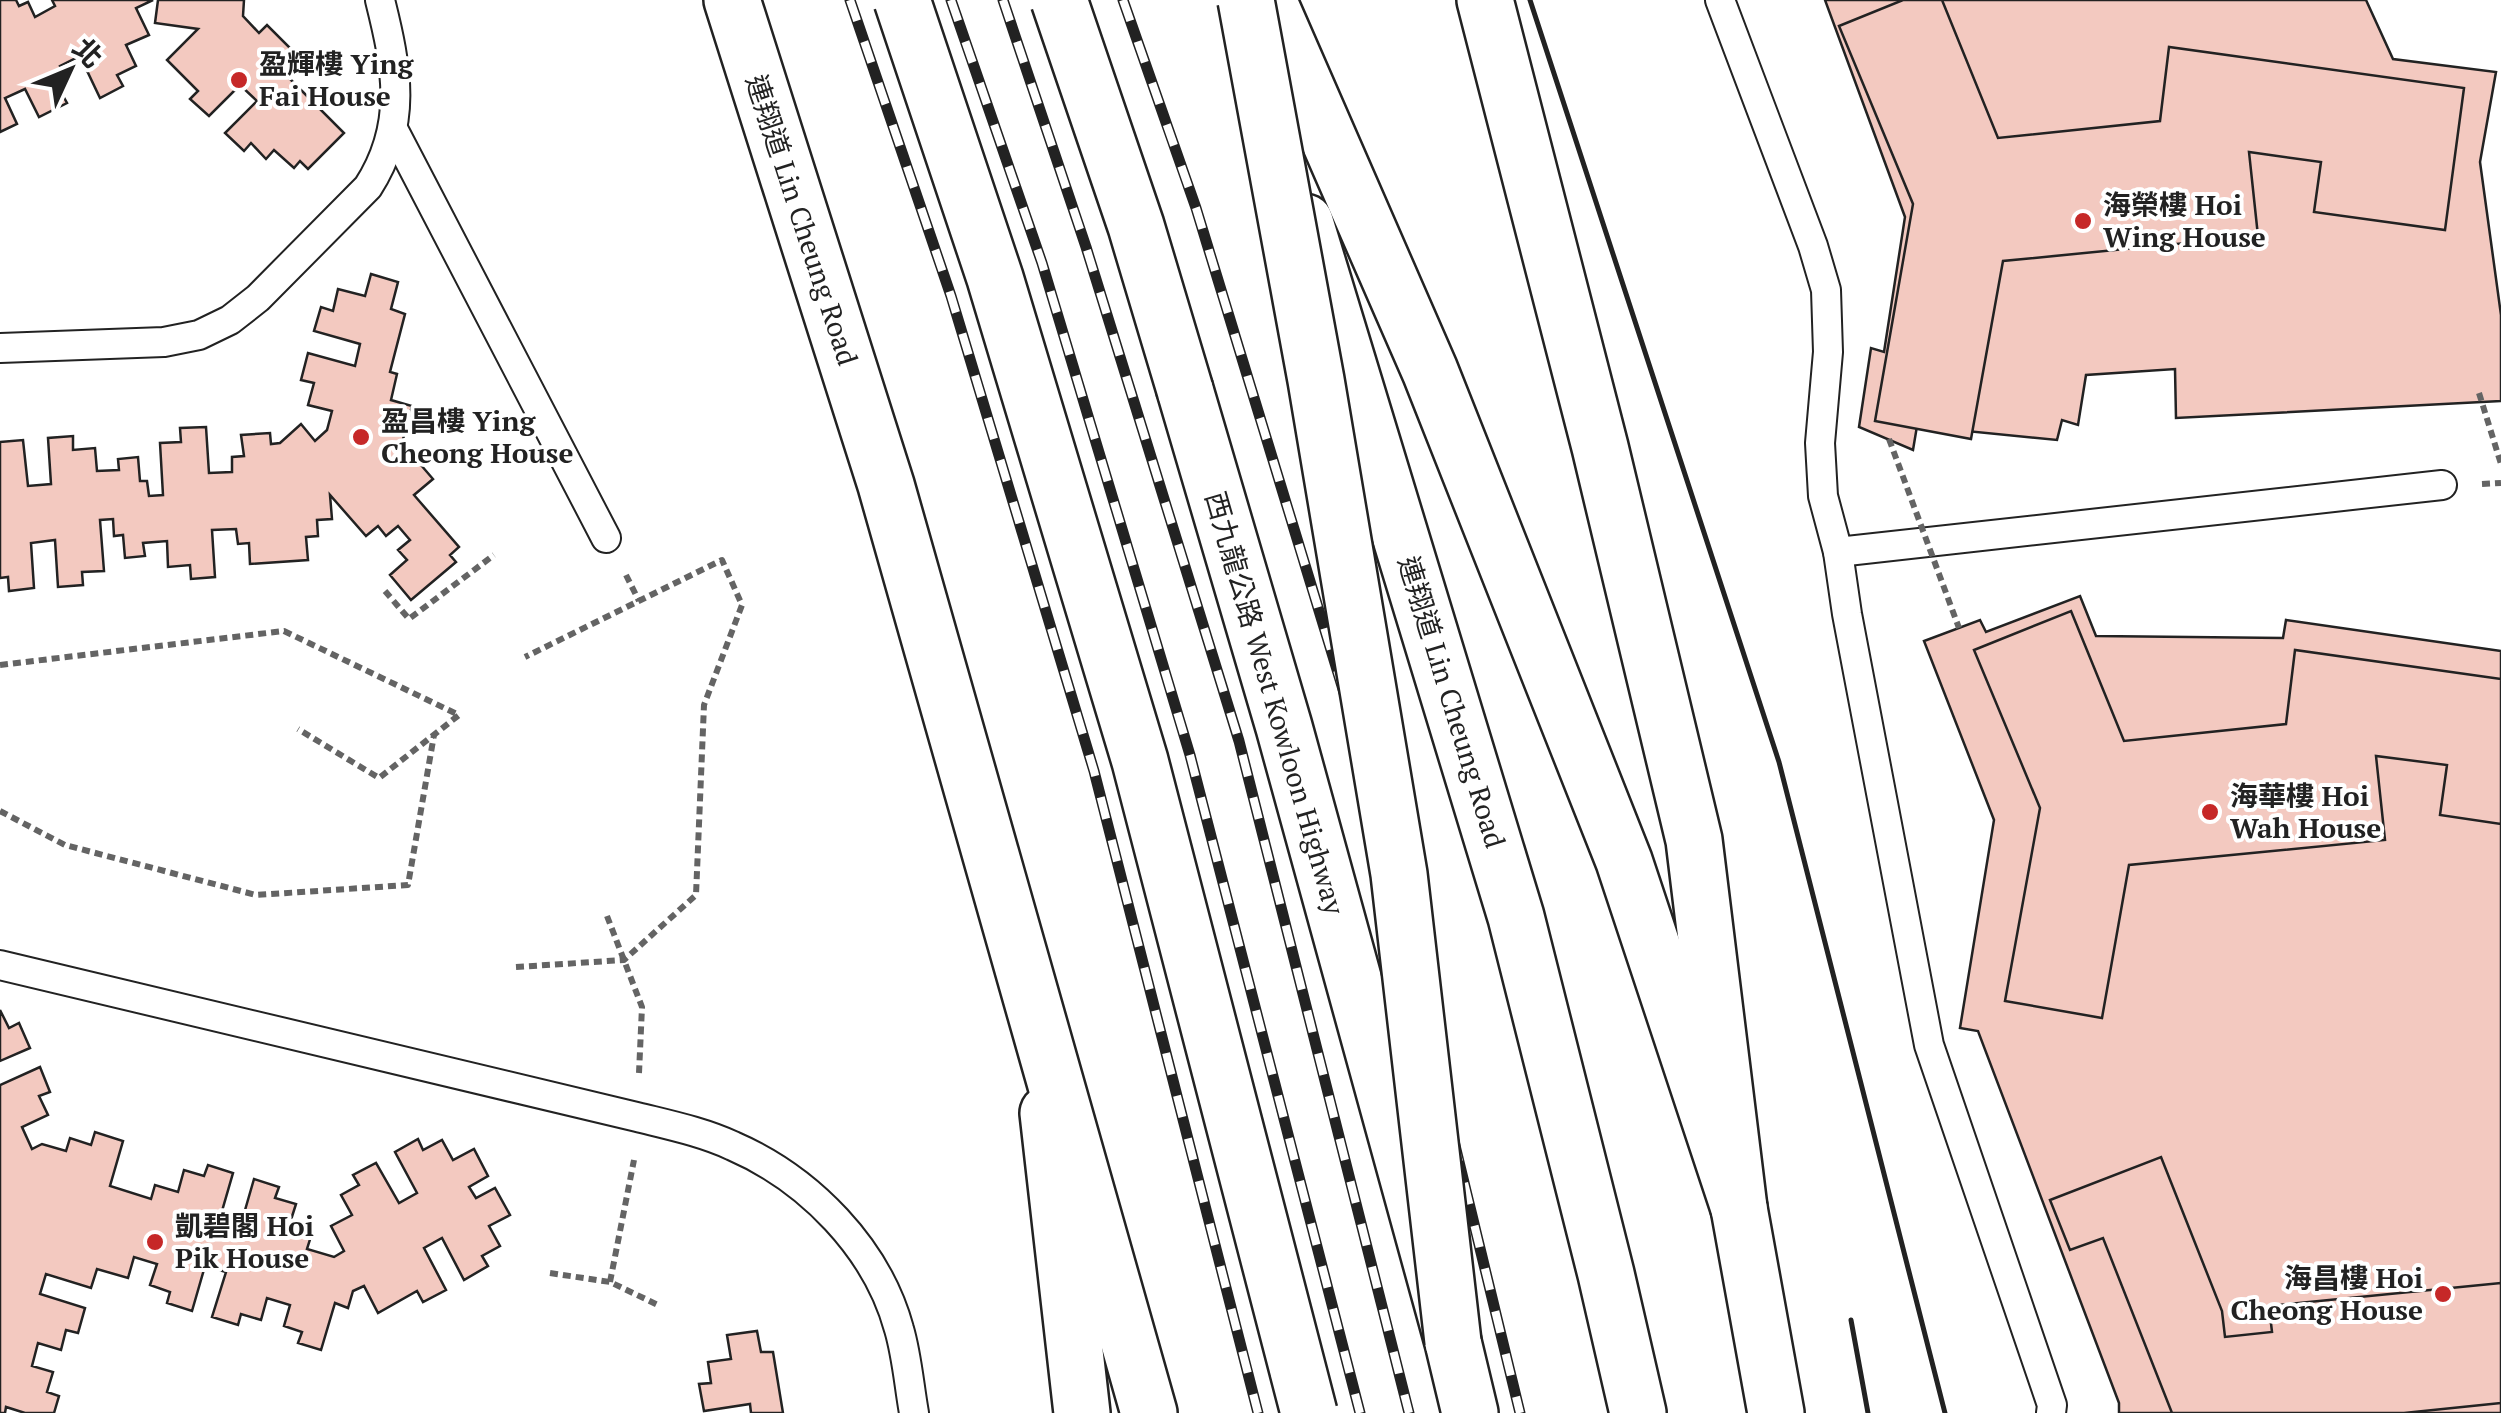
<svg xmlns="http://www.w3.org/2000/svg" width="2501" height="1413" viewBox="0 0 2501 1413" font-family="'PT Serif','Noto Sans TC',serif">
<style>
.building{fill:#f3c9c0;stroke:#222;stroke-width:2.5}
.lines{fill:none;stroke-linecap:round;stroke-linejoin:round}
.service-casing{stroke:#222;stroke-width:32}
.primary-casing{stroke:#222;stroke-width:60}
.trunk-casing{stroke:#222;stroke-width:60}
.motorway-casing{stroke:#222;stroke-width:60}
.path{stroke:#646464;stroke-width:6;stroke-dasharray:8 5;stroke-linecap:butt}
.service{stroke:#fff;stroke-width:28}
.primary{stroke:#fff;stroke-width:55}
.trunk{stroke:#fff;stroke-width:55}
.motorway{stroke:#fff;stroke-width:55}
.rail-casing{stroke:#222;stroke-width:11}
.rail{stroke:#fff;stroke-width:8;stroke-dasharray:22;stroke-linecap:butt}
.motorway-bridge-casing{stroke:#222;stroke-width:60;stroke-linecap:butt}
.path-bridge{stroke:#646464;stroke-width:6;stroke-dasharray:8 5;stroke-linecap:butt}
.motorway-bridge{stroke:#fff;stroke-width:55}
.wall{stroke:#222;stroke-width:5}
.poi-dot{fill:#c62828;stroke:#fff;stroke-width:4}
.labels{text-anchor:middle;stroke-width:8;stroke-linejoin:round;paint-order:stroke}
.poi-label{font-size:28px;font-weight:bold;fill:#222;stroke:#fff;text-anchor:start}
.street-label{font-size:28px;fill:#222;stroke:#fff}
</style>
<rect width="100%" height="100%" fill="#fff"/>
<g class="building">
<polygon points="0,0 16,0 19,6 28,2 35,17 55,6 52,0 153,0 136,8 149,35 126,45 136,66 117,75 123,86 100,98 80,56 60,66 66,80 57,85 67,103 39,117 25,89 5,98 17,124 0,132"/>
<polygon points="158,0 244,0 243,16 259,33 267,25 302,60 286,75 344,133 308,169 300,161 294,168 274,150 266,159 251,143 244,151 225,133 257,101 240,85 209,116 190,99 198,91 167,60 198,29 155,23"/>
<polygon points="1825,0 2366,0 2393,59 2496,72 2480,162 2501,315 2501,401 2176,418 2175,369 2086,375 2078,425 2062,420 2057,440 1917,426 1913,450 1859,427 1871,348 1884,352 1905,217"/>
<polygon points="1903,0 1942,0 1998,138 2160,121 2169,47 2464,88 2445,230 2314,212 2321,162 2249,152 2258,236 2003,261 1971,439 1875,421 1913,204 1839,26"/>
<polygon points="371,274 398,282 391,309 405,314 390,372 397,374 391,400 412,406 402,443 433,479 414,495 459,547 450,555 456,562 411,600 390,575 407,560 398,550 410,540 398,526 386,536 378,526 366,536 330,495 332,519 317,520 318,536 306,537 308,560 250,564 249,543 238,544 236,529 212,530 215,577 191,579 190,565 168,567 167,541 143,543 145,556 125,558 123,535 114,536 113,519 100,520 104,571 82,572 83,585 58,587 55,540 31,543 34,588 9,591 8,577 0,578 0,442 23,440 28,486 51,484 48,438 73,436 73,450 95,448 97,471 119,470 118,459 138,457 140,481 147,481 149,496 163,495 160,443 181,442 180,428 206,427 209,473 232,472 232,457 244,456 241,435 270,433 271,444 280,443 301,424 315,441 327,430 332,411 308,405 314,383 301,380 308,353 355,366 360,344 314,331 321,307 333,311 338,289 365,296"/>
<polygon points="2080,596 2096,636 2283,638 2286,620 2501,651 2501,1413 2119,1413 2119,1403 1978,1031 1960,1028 1994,820 1924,641 1980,620 1986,632"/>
<polygon points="2071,611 2124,741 2286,724 2295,650 2501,679 2501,824 2440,815 2447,765 2376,756 2385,840 2129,865 2102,1018 2005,1001 2040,808 1974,650"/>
<polygon points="0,1010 9,1028 19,1023 30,1048 0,1061"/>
<polygon points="40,1067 50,1092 39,1096 48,1115 22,1127 32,1149 42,1144 66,1151 70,1138 91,1145 95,1132 123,1141 110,1186 151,1199 155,1185 178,1192 184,1170 204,1176 208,1165 233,1173 220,1218 241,1224 254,1179 279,1187 275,1198 296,1204 289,1226 312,1233 307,1249 334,1257 344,1251 331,1226 352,1215 341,1195 359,1185 353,1175 376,1163 399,1203 417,1193 395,1152 418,1139 423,1150 442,1140 453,1160 474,1149 488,1176 469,1187 476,1198 495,1188 510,1215 489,1226 500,1246 482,1256 488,1266 464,1280 442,1238 424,1248 446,1290 423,1302 417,1291 378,1313 364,1286 353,1291 348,1308 335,1303 321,1350 298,1343 302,1332 284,1326 290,1305 267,1298 261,1320 241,1314 238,1325 212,1317 226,1272 205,1266 192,1311 167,1303 170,1292 150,1285 157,1264 134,1257 128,1278 97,1269 91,1288 46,1274 40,1294 85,1308 78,1333 66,1330 61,1350 38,1343 32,1366 53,1372 47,1392 59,1396 54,1413 25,1413 6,1407 5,1413 0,1413 0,1085"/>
<polygon points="2161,1157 2222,1311 2225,1337 2272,1332 2269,1306 2501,1283 2501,1403 2404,1413 2172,1413 2103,1238 2070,1250 2050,1200"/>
<polygon points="757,1331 761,1352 773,1352 783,1413 751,1413 750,1404 704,1411 699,1384 711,1383 708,1362 731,1359 727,1335"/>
</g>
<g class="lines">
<defs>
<g id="service">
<polyline points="1720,0 1813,246 1826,290 1828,352 1820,443 1823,496 1838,552 1847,614 1929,1045 2052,1405 2051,1413"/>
<polyline points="394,131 606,538"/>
<path d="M0 348 164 342 199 335 230 320 258 298 368 187C408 125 397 68 380 0"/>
<polyline points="1838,552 2442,485"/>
<path d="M0 965 637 1117C669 1125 703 1132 733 1146 809 1179 877 1248 899 1329 907 1356 909 1385 914 1413"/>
</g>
<g id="primary">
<polyline points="1485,0 1600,447 1694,840 1739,1208 1776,1413"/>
<polyline points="1048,1113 1082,1413"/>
</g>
<g id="trunk">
<polyline points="732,0 886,485 1149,1413"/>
<polyline points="1268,0 1430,371 1624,861 1739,1208"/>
<polyline points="1305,222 1516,917 1606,1274 1638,1413"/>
</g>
<polyline id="motorway" points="1185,390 1284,727 1453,1342 1470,1413"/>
</defs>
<use href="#service" class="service-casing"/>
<use href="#primary" class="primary-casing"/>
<use href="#trunk" class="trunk-casing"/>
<use href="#motorway" class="motorway-casing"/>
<g class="path">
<polyline points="2479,393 2501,464"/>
<polyline points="2482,484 2501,483"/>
<polyline points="626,575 639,601"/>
<polyline points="385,591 409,619 494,555"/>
<polyline points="0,665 284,631 459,715 379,778 298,729"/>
<polyline points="0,811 65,845 256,895 408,885 434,735"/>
<polyline points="607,916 642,1007 639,1073"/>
<polyline points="516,967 624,960 696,895 704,705 742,605 722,560 525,657"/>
<polyline points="550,1273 610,1282 658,1305"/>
<polyline points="610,1282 634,1160"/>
</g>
<use href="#service" class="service"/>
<use href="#primary" class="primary"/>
<use href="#trunk" class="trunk"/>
<use href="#motorway" class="motorway"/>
<defs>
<g id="rail">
<polyline points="850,0 951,296 1094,771 1258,1413"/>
<polyline points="951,0 1042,263 1190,755 1360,1413"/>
<polyline points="1003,0 1086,247 1239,741 1409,1413"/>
<polyline points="1123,0 1196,208 1349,709 1520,1413"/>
</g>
</defs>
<use href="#rail" class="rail-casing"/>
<use href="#rail" class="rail"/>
<defs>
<g id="motorway-bridge">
<polyline points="902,0 995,278 1140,761 1309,1413"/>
<polyline points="1059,0 1136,226 1185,390"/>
<polyline points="1246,0 1316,380 1399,874 1453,1342"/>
</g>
</defs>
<use href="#motorway-bridge" class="motorway-bridge-casing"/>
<polyline class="path-bridge" points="1889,439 1959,628"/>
<use href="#motorway-bridge" class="motorway-bridge"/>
<g class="wall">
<polyline points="1530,0 1779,762 1945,1413"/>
<polyline points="1851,1320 1868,1413"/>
</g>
</g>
<g class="poi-dot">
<circle cx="239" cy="80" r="10"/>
<circle cx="2083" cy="221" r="10"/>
<circle cx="361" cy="437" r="10"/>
<circle cx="2210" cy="812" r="10"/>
<circle cx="155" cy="1242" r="10"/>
<circle cx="2443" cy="1294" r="10"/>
</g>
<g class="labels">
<g class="poi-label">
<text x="259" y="74">盈輝樓 Ying<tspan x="259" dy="32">Fai House</tspan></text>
<text x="2103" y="215">海榮樓 Hoi<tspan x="2103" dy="32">Wing House</tspan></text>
<text x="381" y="431">盈昌樓 Ying<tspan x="381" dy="32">Cheong House</tspan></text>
<text x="2230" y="806">海華樓 Hoi<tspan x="2230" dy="32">Wah House</tspan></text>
<text x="175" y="1236">凱碧閣 Hoi<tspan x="175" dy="32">Pik House</tspan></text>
<text x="2423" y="1288" text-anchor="end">海昌樓 Hoi<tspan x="2423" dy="32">Cheong House</tspan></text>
</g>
<g class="street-label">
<text transform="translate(802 220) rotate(72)" y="10">連翔道 Lin Cheung Road</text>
<text transform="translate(1452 702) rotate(73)" y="10">連翔道 Lin Cheung Road</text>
<text transform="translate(1275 703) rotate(74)" y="10">西九龍公路 West Kowloon Highway</text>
</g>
</g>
<g transform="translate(70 70) rotate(46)" stroke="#ffffff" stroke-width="8" paint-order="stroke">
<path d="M0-8L18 38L0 25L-18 38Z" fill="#222222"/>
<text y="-15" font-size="28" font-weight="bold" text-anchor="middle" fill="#222222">北</text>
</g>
</svg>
